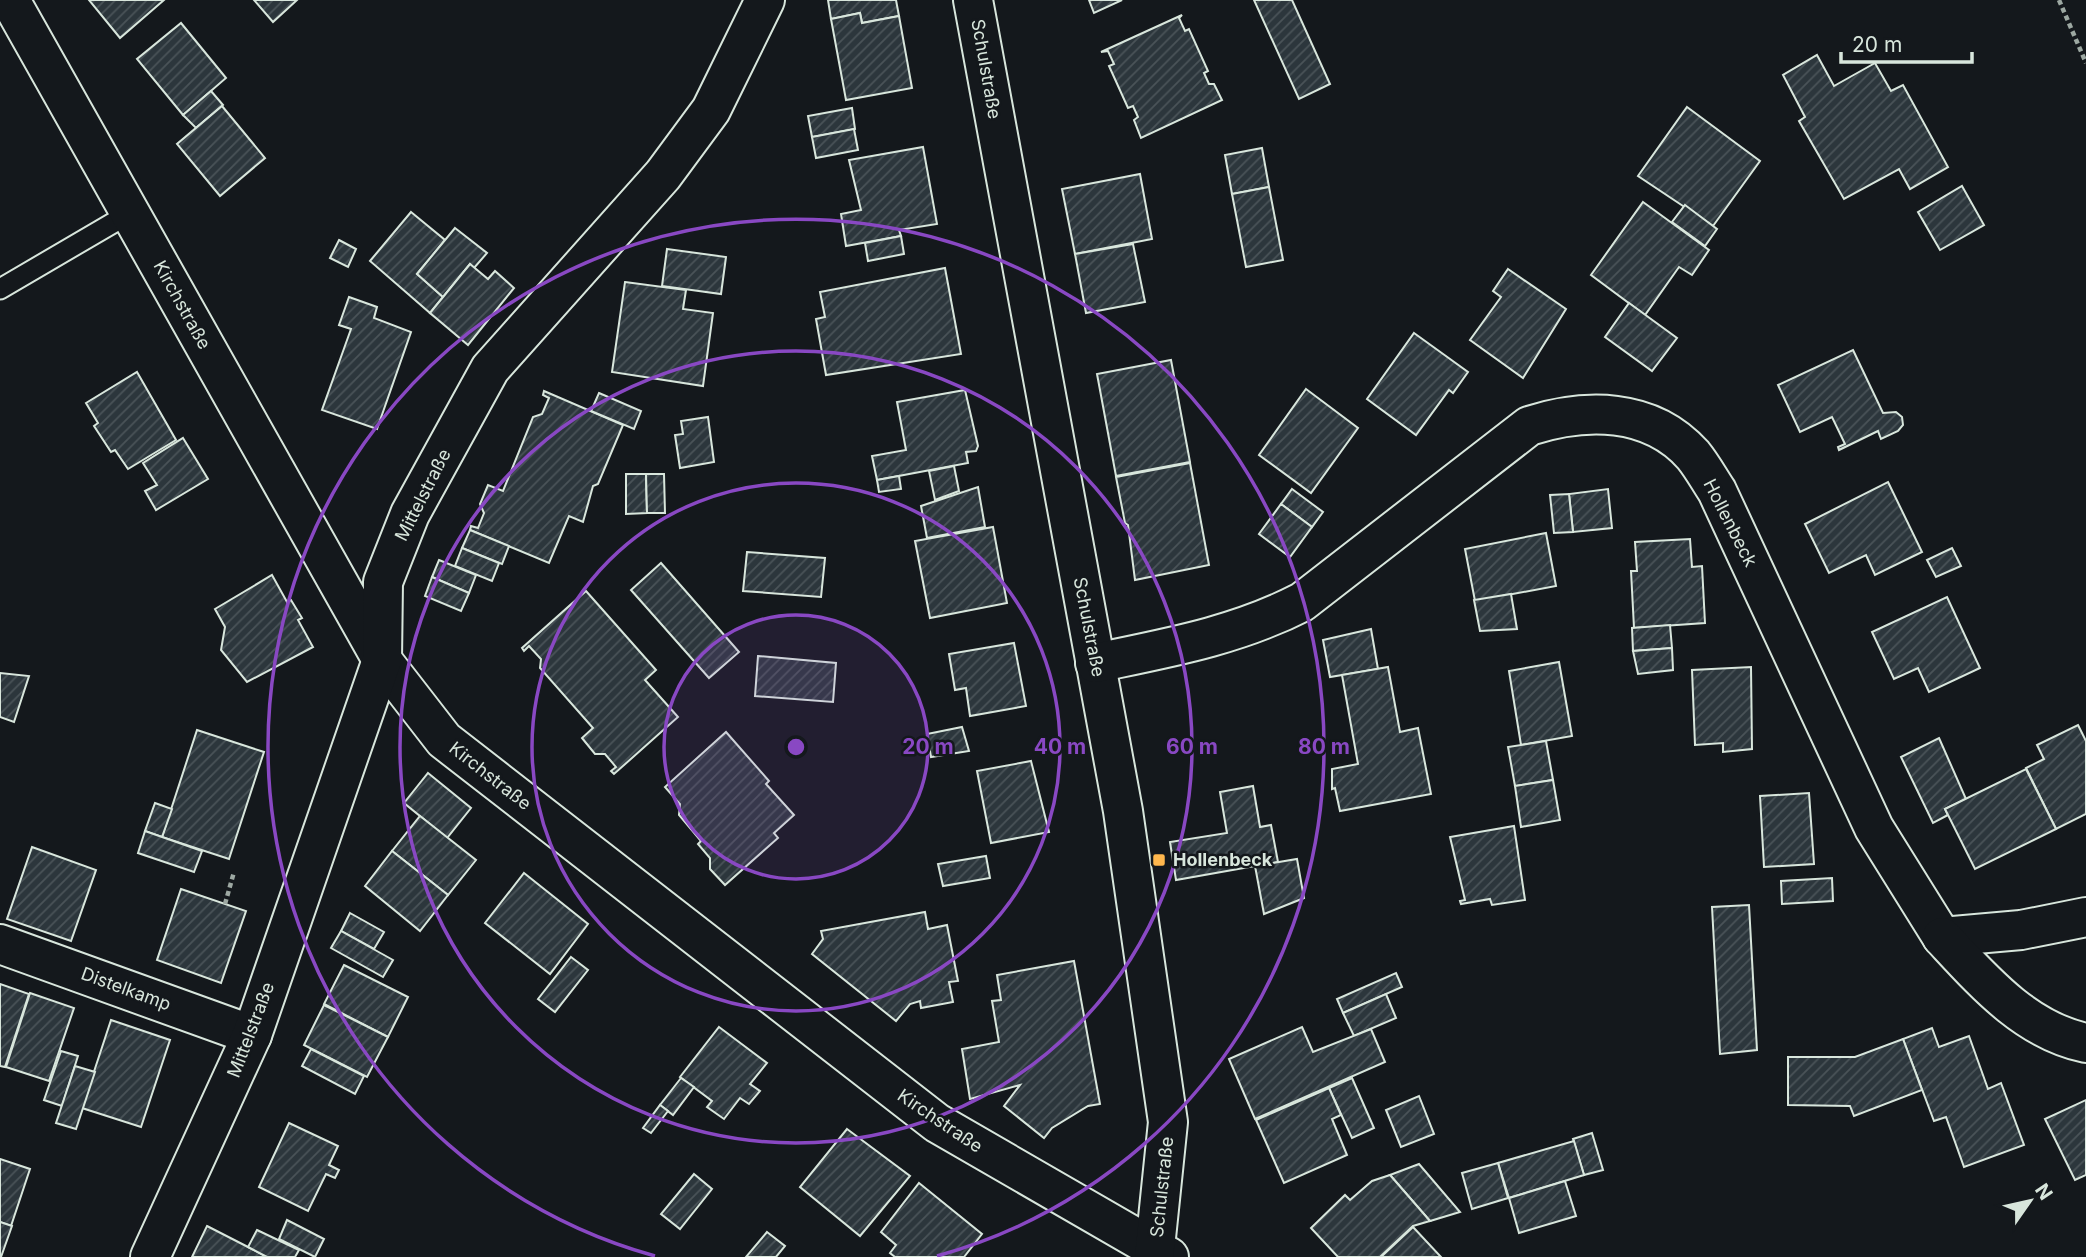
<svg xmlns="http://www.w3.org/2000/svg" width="2086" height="1257" viewBox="0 0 2086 1257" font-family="Inter,sans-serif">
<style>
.building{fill:url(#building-hatch);stroke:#d8e6dc;stroke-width:2}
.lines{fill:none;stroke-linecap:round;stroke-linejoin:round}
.lane-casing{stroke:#d8e6dc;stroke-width:23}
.street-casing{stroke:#d8e6dc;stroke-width:42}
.path{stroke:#9da8a2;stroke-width:4.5;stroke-dasharray:5 3.5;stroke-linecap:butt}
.lane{stroke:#14181c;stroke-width:19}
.street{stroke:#14181c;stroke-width:38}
.ring{fill:none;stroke:#8948c3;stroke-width:3.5}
.poi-dot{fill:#ffb74d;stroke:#14181c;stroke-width:2.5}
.labels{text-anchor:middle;stroke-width:5;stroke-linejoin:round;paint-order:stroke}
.street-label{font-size:18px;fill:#d8e6dc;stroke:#14181c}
.poi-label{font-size:18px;font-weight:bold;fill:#d8e6dc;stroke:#14181c;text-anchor:start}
.centre{fill:#8948c3;stroke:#14181c;stroke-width:3.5}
.ring-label{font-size:21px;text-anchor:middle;font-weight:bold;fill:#8948c3;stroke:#14181c;stroke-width:5;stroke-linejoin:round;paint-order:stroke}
</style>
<defs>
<pattern id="building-hatch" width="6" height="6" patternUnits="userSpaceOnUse" patternTransform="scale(1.75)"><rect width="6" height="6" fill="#2c363c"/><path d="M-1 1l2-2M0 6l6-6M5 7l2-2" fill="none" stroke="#4a5358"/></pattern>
</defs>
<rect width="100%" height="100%" fill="#14181c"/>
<g class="building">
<polygon points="89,0 164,0 120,38"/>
<polygon points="254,0 297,0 273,22"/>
<polygon points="828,0 896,0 899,16 862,23 860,13 831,19"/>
<polygon points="1089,0 1122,0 1094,13"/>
<polygon points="1254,0 1292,0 1330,84 1299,99"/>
<polygon points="860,13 862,23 899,16 912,88 846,100 831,19"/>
<polygon points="1182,15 1179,18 1185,31 1189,29 1208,71 1204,73 1209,84 1214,84 1222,100 1141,138 1134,120 1138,117 1133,106 1128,108 1109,66 1114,64 1108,51 1101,52"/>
<polygon points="181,23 226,78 183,115 137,59"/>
<polygon points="1817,55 1834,86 1875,63 1891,91 1903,85 1948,167 1910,189 1899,169 1844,199 1799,121 1805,117 1783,75"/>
<polygon points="211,91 223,105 196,128 183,115"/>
<polygon points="222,106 265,158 220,196 177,144"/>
<polygon points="1687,107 1760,161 1713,226 1638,176"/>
<polygon points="852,108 855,129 812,137 808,116"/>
<polygon points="854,129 858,150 816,158 812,137"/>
<polygon points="923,147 937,224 899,230 901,236 846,246 841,214 861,210 849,160"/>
<polygon points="1262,148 1269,187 1232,194 1225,155"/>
<polygon points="1140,174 1152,239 1075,254 1062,189"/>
<polygon points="1962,186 1984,225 1940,250 1918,212"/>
<polygon points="1269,187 1283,260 1246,267 1232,194"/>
<polygon points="1643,202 1709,250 1692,275 1679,267 1645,315 1591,275"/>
<polygon points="1685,205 1717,229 1705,246 1672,222"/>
<polygon points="411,212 445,240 417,274 443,297 430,313 370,261"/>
<polygon points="455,228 487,253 474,268 470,264 443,297 417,274"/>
<polygon points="901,236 904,254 868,261 865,243"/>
<polygon points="339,240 356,249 348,267 330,258"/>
<polygon points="1133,244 1145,302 1086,313 1075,254"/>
<polygon points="667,249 726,257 721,294 662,286"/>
<polygon points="470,264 488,279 495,271 514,288 468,345 430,313"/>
<polygon points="945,268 961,354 826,375 816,319 825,317 820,292"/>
<polygon points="1508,269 1566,309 1523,378 1470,340 1501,297 1493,291"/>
<polygon points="625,282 686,290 683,309 713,313 703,386 612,372"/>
<polygon points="349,297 377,307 374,318 411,332 377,429 322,410 351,329 339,325"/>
<polygon points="1629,303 1677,338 1652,371 1605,337"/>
<polygon points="1414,333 1468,372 1453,393 1449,390 1416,435 1367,399"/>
<polygon points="1853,350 1883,413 1896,412 1902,417 1903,425 1898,431 1881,439 1878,431 1839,450 1838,447 1845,444 1832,417 1800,432 1778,385"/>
<polygon points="1171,360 1190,462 1116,476 1097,374"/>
<polygon points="137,372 176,440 128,469 115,450 111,452 94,426 98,423 86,403"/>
<polygon points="1306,389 1358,428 1311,493 1259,455"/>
<polygon points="965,390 978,446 976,451 966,452 968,463 877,480 872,456 906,450 897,402"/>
<polygon points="544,391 623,425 598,484 593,486 583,522 569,516 549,563 470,530 471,526 478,528 484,513 480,504 488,485 503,491 533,417 542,414 549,398 543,395"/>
<polygon points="599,393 641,411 634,429 591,411"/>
<polygon points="708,417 714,462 680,468 675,435 683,434 681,421"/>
<polygon points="183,438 208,479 156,510 145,491 157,485 143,463"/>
<polygon points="1190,463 1209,565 1135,580 1128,525 1125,523 1116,477"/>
<polygon points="954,466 959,491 935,500 929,471"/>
<polygon points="626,474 646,474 647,513 626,514"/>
<polygon points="646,474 664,474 665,513 647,513"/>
<polygon points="899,476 901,489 879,492 877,480"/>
<polygon points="1888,482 1922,552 1875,575 1866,555 1829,573 1805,524"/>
<polygon points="978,487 985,527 927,538 921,506"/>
<polygon points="1292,489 1323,512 1312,527 1281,504"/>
<polygon points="1608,489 1612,528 1573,532 1569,494"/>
<polygon points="1569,494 1573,532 1554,533 1550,495"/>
<polygon points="1281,504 1312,527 1290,557 1259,534"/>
<polygon points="993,527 1007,603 930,618 915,541"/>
<polygon points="470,530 509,546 502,564 462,548"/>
<polygon points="1546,533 1556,586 1475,601 1465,549"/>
<polygon points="1690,539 1692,567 1702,566 1705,623 1634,628 1631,571 1637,571 1635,542"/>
<polygon points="462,548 499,563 492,581 455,566"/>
<polygon points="1952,548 1961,566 1936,577 1927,560"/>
<polygon points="747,552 825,558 821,597 743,591"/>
<polygon points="439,560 476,575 469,593 432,577"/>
<polygon points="661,563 739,652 709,678 631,590"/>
<polygon points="272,575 287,602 291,600 302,618 298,620 313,647 247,682 221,650 225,627 215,609"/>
<polygon points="432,577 469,593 461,611 425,596"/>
<polygon points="586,591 656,670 645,680 678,717 614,774 611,771 616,767 605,754 595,754 582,738 593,728 540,668 541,659 529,646 524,651 522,648"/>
<polygon points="1511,594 1517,629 1480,631 1474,600"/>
<polygon points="1947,597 1980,668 1929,692 1918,668 1894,679 1872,632"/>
<polygon points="1670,625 1672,648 1633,651 1632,628"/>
<polygon points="1371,629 1378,669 1330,677 1323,640"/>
<polygon points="1014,643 1026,706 970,716 966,688 955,690 949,654"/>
<polygon points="1672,648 1673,670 1638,674 1633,651"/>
<polygon points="758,656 836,663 833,702 755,696"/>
<polygon points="1559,662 1572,736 1521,745 1509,671"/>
<polygon points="1388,667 1400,732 1418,728 1431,794 1340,811 1335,788 1332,789 1332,769 1358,764 1342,675"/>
<polygon points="1751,667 1752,749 1723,752 1723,743 1695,745 1692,670"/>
<polygon points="0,673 29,676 14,722 0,717"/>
<polygon points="2078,725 2086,741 2086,814 2056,829 2026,768 2044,759 2037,745"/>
<polygon points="962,727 969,751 931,757 927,734"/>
<polygon points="197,730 264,752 229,859 162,837"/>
<polygon points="726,732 769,781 766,784 794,815 774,833 778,838 725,885 710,869 710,858 698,844 701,841 679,815 680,804 665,787"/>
<polygon points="1939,738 1966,799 1945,809 1948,815 1933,823 1901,757"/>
<polygon points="1546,741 1553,780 1515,786 1508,747"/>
<polygon points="1031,761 1049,832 991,843 977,771"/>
<polygon points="2026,769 2056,829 1975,869 1945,809"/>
<polygon points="428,773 471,808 447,838 404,803"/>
<polygon points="1553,780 1560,820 1521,827 1515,786"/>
<polygon points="1253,786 1260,827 1271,825 1278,862 1176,880 1170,842 1227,833 1220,792"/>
<polygon points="1809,793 1814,864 1764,867 1760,796"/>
<polygon points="155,803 172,809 162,837 145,831"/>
<polygon points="420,816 476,860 448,895 392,851"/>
<polygon points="1514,826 1525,900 1492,905 1490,899 1461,904 1460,901 1465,900 1450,837"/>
<polygon points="145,831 202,851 194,872 138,853"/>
<polygon points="32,847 96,870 71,941 7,919"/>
<polygon points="392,851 448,895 420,931 365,886"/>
<polygon points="986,856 990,878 943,886 938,864"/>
<polygon points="1297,859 1304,898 1264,914 1255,866"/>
<polygon points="524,873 588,924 550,974 485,923"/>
<polygon points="1832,878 1833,901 1782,904 1781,881"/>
<polygon points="181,889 246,911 221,983 157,960"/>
<polygon points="1749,905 1757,1050 1720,1054 1712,907"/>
<polygon points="925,912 928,929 947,925 958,981 949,982 953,1002 921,1008 920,1001 910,1004 896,1021 812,954 823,939 821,931"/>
<polygon points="350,913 384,932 374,949 341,931"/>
<polygon points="341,931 393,960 383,977 331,948"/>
<polygon points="571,957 588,970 555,1012 538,999"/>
<polygon points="1074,961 1100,1104 1088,1106 1052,1128 1044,1138 1004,1106 1020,1085 970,1099 962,1049 999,1042 992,1001 1001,1000 997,975"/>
<polygon points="344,965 408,997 388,1037 324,1004"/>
<polygon points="1396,973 1402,987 1343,1013 1337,999"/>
<polygon points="0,984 29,994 5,1067 0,1066"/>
<polygon points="30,993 74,1008 49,1081 6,1067"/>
<polygon points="1386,994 1396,1018 1354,1036 1343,1013"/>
<polygon points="324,1005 388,1037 367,1077 304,1045"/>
<polygon points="111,1020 170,1040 141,1127 82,1108"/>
<polygon points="719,1027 767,1063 750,1084 760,1091 749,1104 740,1098 724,1119 707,1107 712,1101 680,1077"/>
<polygon points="1302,1027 1313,1052 1371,1029 1385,1062 1255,1119 1229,1059"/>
<polygon points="1932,1028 1939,1047 1969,1036 1988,1089 2001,1083 2024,1145 1964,1167 1946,1117 1934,1121 1903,1039"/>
<polygon points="1903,1039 1922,1090 1854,1116 1850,1106 1788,1105 1788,1057 1855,1057"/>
<polygon points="311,1049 364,1076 355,1094 302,1066"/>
<polygon points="61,1051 78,1056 62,1106 44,1100"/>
<polygon points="75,1066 95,1072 76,1129 56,1123"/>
<polygon points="681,1078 694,1087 673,1115 660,1105"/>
<polygon points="1352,1078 1374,1128 1352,1138 1329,1088"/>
<polygon points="1329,1088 1341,1115 1332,1119 1347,1155 1284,1183 1256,1120"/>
<polygon points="1419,1096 1434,1134 1401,1147 1386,1110"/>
<polygon points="2086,1100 2086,1175 2075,1180 2045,1119"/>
<polygon points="660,1105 668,1111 651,1133 643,1128"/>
<polygon points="289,1123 338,1146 329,1165 339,1170 335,1178 326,1174 308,1211 259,1187"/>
<polygon points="847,1129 910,1176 860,1236 800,1187"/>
<polygon points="1592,1133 1603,1170 1584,1175 1573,1139"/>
<polygon points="1574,1141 1584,1175 1509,1198 1498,1163"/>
<polygon points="0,1159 30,1169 11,1226 0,1222"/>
<polygon points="1498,1163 1508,1198 1472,1209 1462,1173"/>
<polygon points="1419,1164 1460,1212 1430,1221 1390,1175"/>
<polygon points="694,1174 712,1189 680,1229 661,1214"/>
<polygon points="1390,1175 1430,1221 1413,1226 1380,1257 1338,1257 1311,1228 1345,1195 1350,1200 1372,1181"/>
<polygon points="1565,1181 1576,1216 1519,1233 1509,1198"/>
<polygon points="919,1183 982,1234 964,1257 895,1257 890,1253 896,1245 881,1232"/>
<polygon points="287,1220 324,1239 315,1257 279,1239"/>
<polygon points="0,1222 12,1226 1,1257 0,1257"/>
<polygon points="207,1226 248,1247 267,1257 192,1257"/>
<polygon points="1413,1227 1441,1257 1381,1257"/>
<polygon points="257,1230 299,1250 295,1257 267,1257 248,1247"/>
<polygon points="767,1232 785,1246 776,1257 746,1257"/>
</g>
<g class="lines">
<defs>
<polyline id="lane" points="0,289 130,213"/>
<g id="street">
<polyline points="10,0 382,660 444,740 937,1123 1169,1257"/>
<polyline points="973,0 1123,811 1168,1122 1154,1257"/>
<path d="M1095 663C1167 648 1236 636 1302 602L1529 426C1585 408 1650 407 1693 455 1702 466 1709 479 1717 491L1874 828 1942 937 2021 930 2086 917"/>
<path d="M1942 937C1983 981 2025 1030 2086 1043"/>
<polyline points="0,944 252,1035"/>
<polyline points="150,1257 252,1035 382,660 383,582 410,514 490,369 663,175 711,110 765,0"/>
</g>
</defs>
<use href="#lane" class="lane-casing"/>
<use href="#street" class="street-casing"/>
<g class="path">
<polyline points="2059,0 2086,63"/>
<polyline points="225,904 234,872"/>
</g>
<use href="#lane" class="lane"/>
<use href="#street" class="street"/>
</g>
<circle cx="796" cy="747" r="132" fill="#8948c3" fill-opacity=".12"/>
<g class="ring">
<circle cx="796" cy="747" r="132"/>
<circle cx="796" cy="747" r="264"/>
<circle cx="796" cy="747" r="396"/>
<path d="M655 1256A528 528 0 1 1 937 1256"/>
</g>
<rect class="poi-dot" x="1152" y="853" width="14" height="14" rx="3.5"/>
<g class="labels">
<g class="street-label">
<text transform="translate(986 69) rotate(80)" y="6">Schulstraße</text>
<text transform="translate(182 305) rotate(61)" y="6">Kirchstraße</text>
<text transform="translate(423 495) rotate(-63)" y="6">Mittelstraße</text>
<text transform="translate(1730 523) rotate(63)" y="6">Hollenbeck</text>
<text transform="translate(1089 627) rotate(79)" y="6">Schulstraße</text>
<text transform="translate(490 776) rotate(38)" y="6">Kirchstraße</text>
<text transform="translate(126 989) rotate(20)" y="6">Distelkamp</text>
<text transform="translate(251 1030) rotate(-69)" y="6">Mittelstraße</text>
<text transform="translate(940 1121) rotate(34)" y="6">Kirchstraße</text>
<text transform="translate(1162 1187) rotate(-84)" y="6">Schulstraße</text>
</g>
<g class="poi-label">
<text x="1173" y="866">Hollenbeck</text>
</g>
</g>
<circle cx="796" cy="747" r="10" class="centre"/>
<g class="ring-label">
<text x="928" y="754">20 m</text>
<text x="1060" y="754">40 m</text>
<text x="1192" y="754">60 m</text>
<text x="1324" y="754">80 m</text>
</g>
<g transform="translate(2030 1201) rotate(56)" stroke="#14181c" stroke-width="5" paint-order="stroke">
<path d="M0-5L12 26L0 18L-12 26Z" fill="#d8e6dc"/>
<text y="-10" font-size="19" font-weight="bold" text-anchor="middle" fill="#d8e6dc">N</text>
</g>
<path d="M1841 52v10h131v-10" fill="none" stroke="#d8e6dc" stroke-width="3.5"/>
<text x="1852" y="52" font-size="21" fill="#d8e6dc" stroke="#14181c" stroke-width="5" paint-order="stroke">20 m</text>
</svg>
